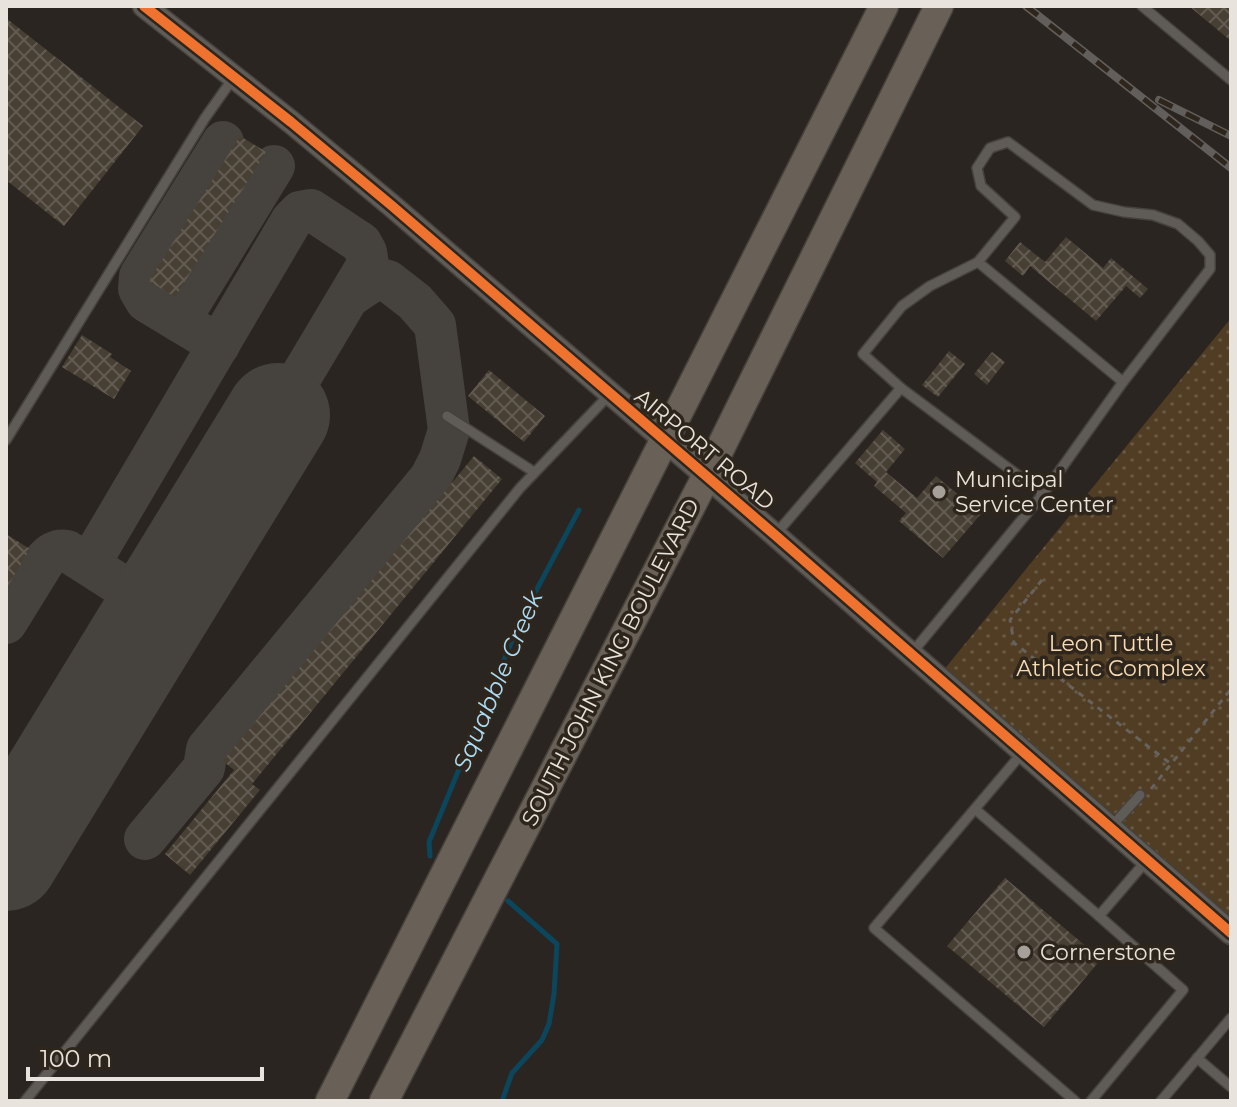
<svg xmlns="http://www.w3.org/2000/svg" width="1237" height="1107" viewBox="0 0 1237 1107" font-family="Montserrat,sans-serif">
<style>
.park{fill:url(#park-dots)}
.lines{fill:none;stroke-linecap:round;stroke-linejoin:round}
.stream{stroke:#0c465c;stroke-width:5}
.taxiway{stroke:#46423e;stroke-width:42}
.runway{stroke:#46423e;stroke-width:104}
.building{fill:url(#building-cross-hatch)}
.service-casing{stroke:#45413c;stroke-width:12}
.tertiary-casing{stroke:#45413c;stroke-width:25}
.primary-casing{stroke:#45413c;stroke-width:31}
.path{stroke:#66635f;stroke-width:3;stroke-dasharray:6 6;stroke-linecap:butt}
.service{stroke:#5f5b57;stroke-width:9}
.tertiary{stroke:#5f5b57;stroke-width:22}
.primary{stroke:#696157;stroke-width:28}
.rail-casing{stroke:#615e5b;stroke-width:8}
.rail{stroke:#2e261c;stroke-width:5;stroke-dasharray:15;stroke-linecap:butt}
.cycleway-casing{stroke:#2e261c;stroke-width:15}
.cycleway{stroke:#ef722f;stroke-width:10}
.poi-dot{fill:#a6a09a;stroke:#2e261c;stroke-width:3}
.labels{text-anchor:middle;stroke-width:7;stroke-linejoin:round;paint-order:stroke}
.street-label{font-size:22px;fill:#e8e3dc;stroke:#2e261c}
.poi-label{font-size:22px;fill:#e8e3dc;stroke:#2e261c;text-anchor:start}
.park-label{font-size:22px;fill:#f9dcb4;stroke:#2e261c}
.water-label{font-size:24px;font-style:italic;fill:#acdcf6;stroke:#2e261c}
</style>
<defs>
<pattern id="park-dots" width="8" height="8" patternUnits="userSpaceOnUse" patternTransform="scale(2)"><rect width="8" height="8" fill="#503d23"/><path d="M2 2h.1M6 6h.1" fill="none" stroke="#695942" stroke-width="1.8" stroke-linecap="round"/></pattern>
<pattern id="building-cross-hatch" width="8" height="8" patternUnits="userSpaceOnUse" patternTransform="scale(2)"><rect width="8" height="8" fill="#473f34"/><path d="M0 0l8 8M0 8l8-8" fill="none" stroke="#625b51"/></pattern>
</defs>
<rect width="100%" height="100%" fill="#2a2520"/>
<polygon class="park" points="1231,318 1231,917 942,672"/>
<g class="lines">
<g class="stream">
<polyline points="430,856 429,842 521,619 579,510"/>
<polyline points="502,1101 512,1073 542,1040 549,1024 554,994 557,944 508,901"/>
</g>
<g class="taxiway">
<polyline points="179,321 146,301 139,289 140,276 223,142"/>
<polyline points="219,345 179,321 274,166"/>
<polyline points="159,610 100,572 96,565 97,551 292,220 300,212 311,210 361,243 366,252 368,264 278,415"/>
<path d="M6 623 45 560C51 553 58 549 67 551L100 572"/>
<polyline points="145,839 204,768 207,749 431,477 440,459 449,430 435,325 415,302 388,281 379,279 371,282 350,296"/>
</g>
<polyline class="runway" points="6,859 278,415"/>
</g>
<g class="building">
<polygon points="1189,6 1231,6 1231,41"/>
<polygon points="6,18 143,126 64,226 6,180"/>
<polygon points="240,136 266,152 175,297 149,281"/>
<polygon points="1066,237 1103,268 1111,258 1148,289 1140,298 1126,286 1096,321 1030,266 1023,276 1005,261 1020,242 1045,262"/>
<polygon points="82,335 112,354 110,357 131,371 114,399 62,367"/>
<polygon points="949,351 965,364 938,397 922,385"/>
<polygon points="992,352 1005,362 987,385 974,374"/>
<polygon points="489,370 545,416 524,442 468,396"/>
<polygon points="883,430 905,449 886,472 917,498 936,476 981,514 943,558 899,521 906,513 874,486 877,482 855,463"/>
<polygon points="474,456 502,479 252,784 260,790 190,875 165,854 234,770 223,761"/>
<polygon points="6,534 30,549 6,589"/>
<polygon points="1005,878 1101,959 1044,1027 947,946"/>
</g>
<g class="lines">
<defs>
<g id="service">
<polyline points="1142,6 1231,80"/>
<polyline points="978,262 1123,382"/>
<polyline points="901,388 1043,494"/>
<polyline points="447,416 534,472"/>
<polyline points="6,440 205,118 234,77"/>
<polyline points="775,535 901,388 863,354 902,306 930,286 978,262 1015,217 981,186 977,168 990,148 1008,142 1093,205 1124,212 1153,215 1178,224 1198,241 1210,255 1210,269 1123,382 1043,494 911,654"/>
<polyline points="1023,752 874,928 1075,1101"/>
<polyline points="975,809 1099,916"/>
<polyline points="1110,828 1140,795"/>
<polyline points="1197,1058 1231,1087"/>
<polyline points="25,1101 520,488 609,395"/>
<polyline points="1091,1101 1183,990 1099,916 1147,860"/>
<polyline points="1161,1101 1231,1018"/>
</g>
<polyline id="tertiary" points="144,6 291,122 391,205 775,535 1231,933"/>
<g id="primary">
<polyline points="330,1101 884,6"/>
<polyline points="384,1101 706,477 939,6"/>
</g>
</defs>
<use href="#service" class="service-casing"/>
<use href="#tertiary" class="tertiary-casing"/>
<use href="#primary" class="primary-casing"/>
<g class="path">
<polyline points="1042,580 1010,620 1014,643 1171,764"/>
<polyline points="1151,789 1231,689"/>
</g>
<use href="#service" class="service"/>
<use href="#tertiary" class="tertiary"/>
<use href="#primary" class="primary"/>
<defs>
<g id="rail">
<polyline points="1026,6 1231,168"/>
<polyline points="1159,100 1231,136"/>
</g>
</defs>
<use href="#rail" class="rail-casing"/>
<use href="#rail" class="rail"/>
<defs>
<polyline id="cycleway" points="144,6 291,122 391,205 775,535 1231,933"/>
</defs>
<use href="#cycleway" class="cycleway-casing"/>
<use href="#cycleway" class="cycleway"/>
</g>
<g class="poi-dot">
<circle cx="939" cy="492" r="8"/>
<circle cx="1024" cy="952" r="8"/>
</g>
<g class="labels">
<g class="street-label">
<text transform="translate(705 449) rotate(40)" y="8">AIRPORT ROAD</text>
<text transform="translate(610 662) rotate(-63)" y="8">SOUTH JOHN KING BOULEVARD</text>
</g>
<g class="poi-label">
<text x="955" y="487">Municipal<tspan x="955" dy="25">Service Center</tspan></text>
<text x="1040" y="960">Cornerstone</text>
</g>
<g class="park-label">
<text x="1111" y="651">Leon Tuttle<tspan x="1111" dy="25">Athletic Complex</tspan></text>
</g>
<g class="water-label">
<text transform="translate(498 681) rotate(-67)" y="8">Squabble Creek</text>
</g>
</g>
<rect width="1237" height="1107" fill="none" stroke="#e8e3dc" stroke-width="16"/>
<path d="M28 1067v12h234v-12" fill="none" stroke="#e8e3dc" stroke-width="4"/>
<text x="40" y="1067" font-size="24" fill="#e8e3dc" stroke="#2e261c" stroke-width="6" paint-order="stroke">100 m</text>
</svg>
